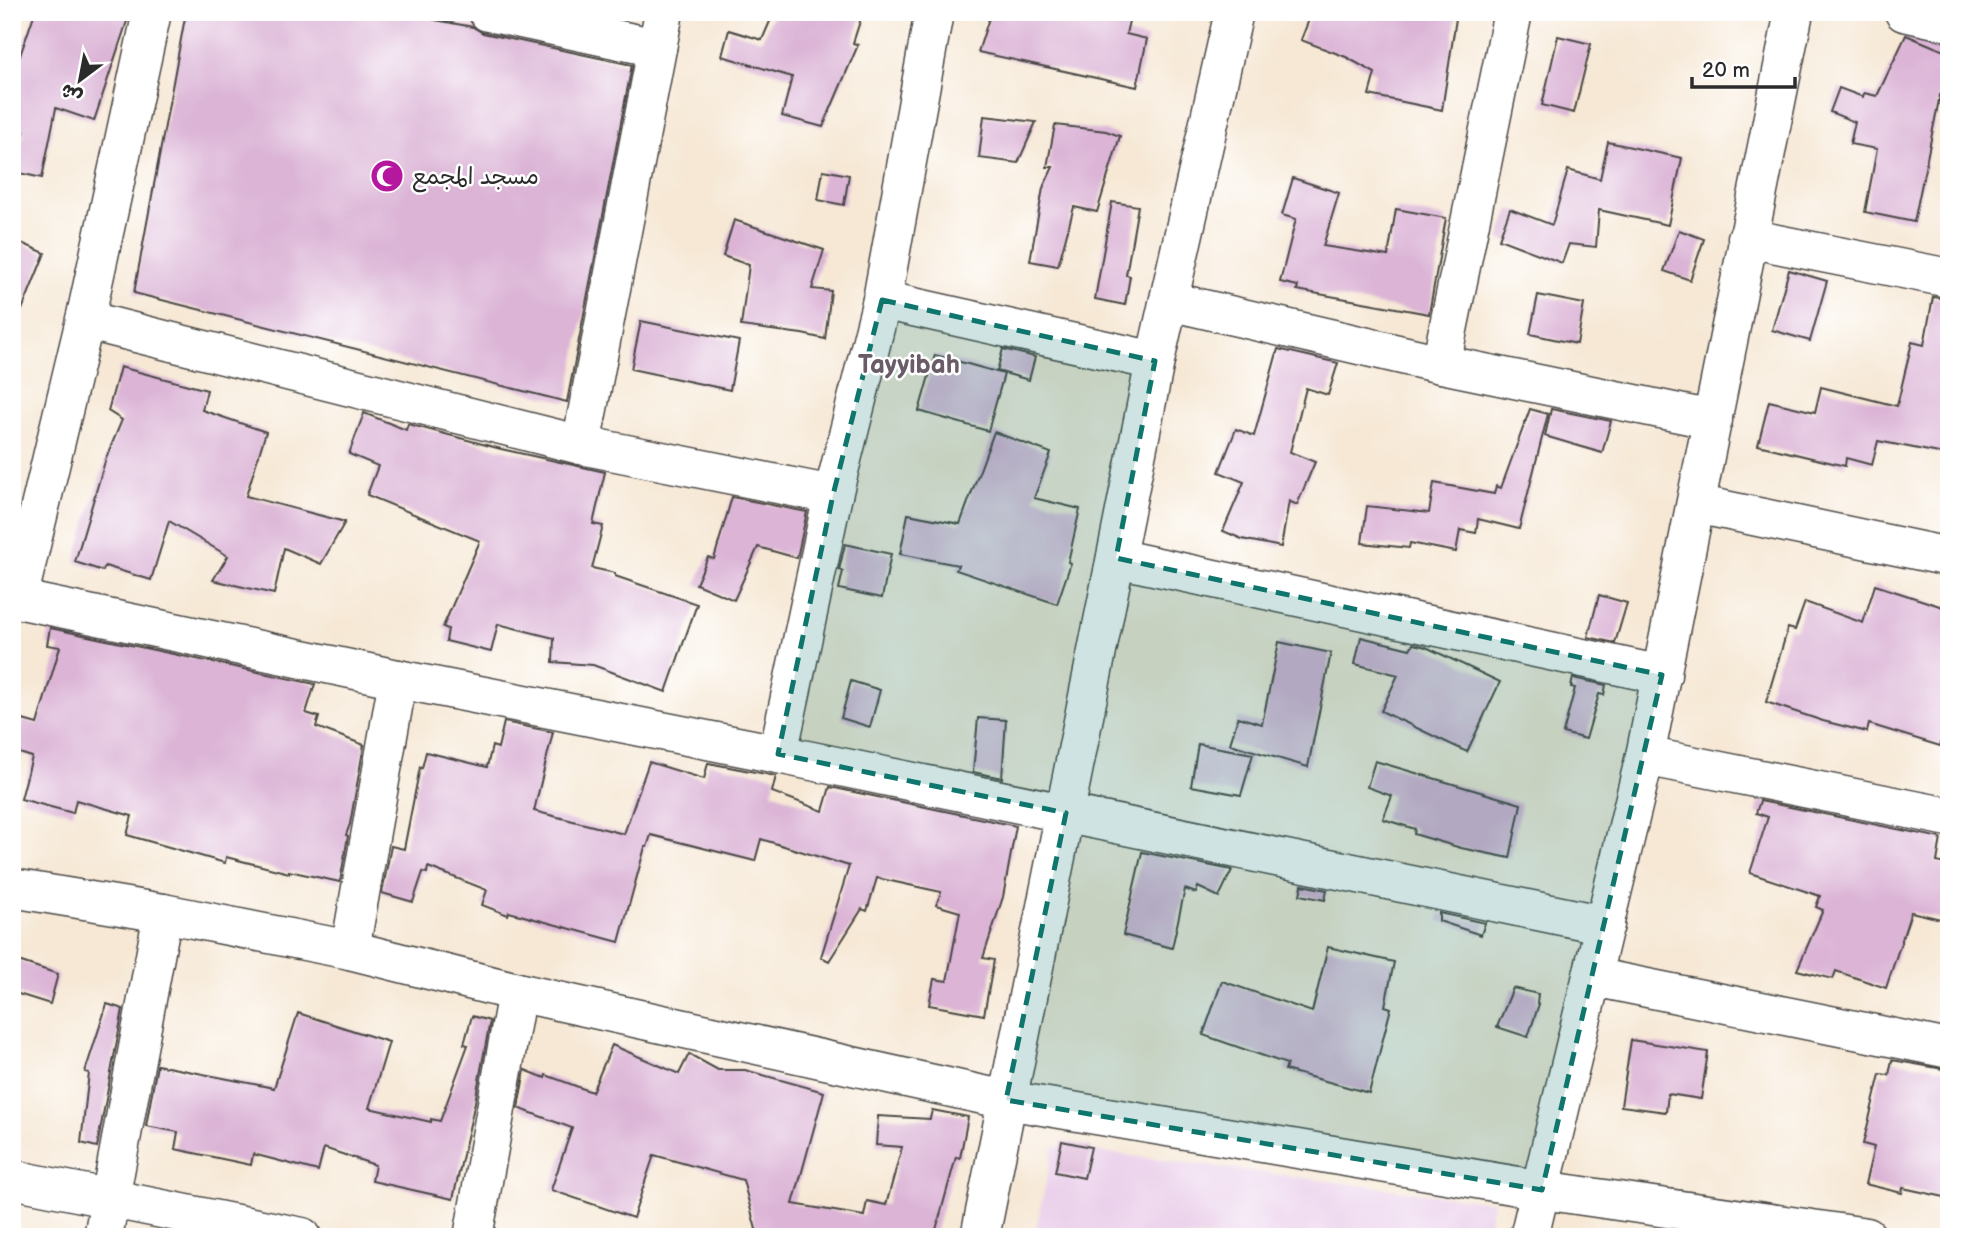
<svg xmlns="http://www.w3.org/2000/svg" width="1961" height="1249" viewBox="0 0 1961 1249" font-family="'Balsamiq Sans','Playpen Sans Arabic',sans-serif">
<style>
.built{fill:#ebd1eb}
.building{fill:#dbb4d6}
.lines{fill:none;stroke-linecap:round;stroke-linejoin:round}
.minor-casing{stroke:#494744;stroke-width:41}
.minor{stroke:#fff;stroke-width:38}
.marked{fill:#0f766e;fill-opacity:0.2;stroke:#0f766e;stroke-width:5;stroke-dasharray:14 9;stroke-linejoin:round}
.labels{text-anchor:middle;stroke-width:5;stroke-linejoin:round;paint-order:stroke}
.poi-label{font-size:23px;fill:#2b2b2b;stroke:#fff;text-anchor:start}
.quarter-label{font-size:26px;font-weight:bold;fill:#695b67;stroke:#fff}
</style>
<rect width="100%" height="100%" fill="#fff"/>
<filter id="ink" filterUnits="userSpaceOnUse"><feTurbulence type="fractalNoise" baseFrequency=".0143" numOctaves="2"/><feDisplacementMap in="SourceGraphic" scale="14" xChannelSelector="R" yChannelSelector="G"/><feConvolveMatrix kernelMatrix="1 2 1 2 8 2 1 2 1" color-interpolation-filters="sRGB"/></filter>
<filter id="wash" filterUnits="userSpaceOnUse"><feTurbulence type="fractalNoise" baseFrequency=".00686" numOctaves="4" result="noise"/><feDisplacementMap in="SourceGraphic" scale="28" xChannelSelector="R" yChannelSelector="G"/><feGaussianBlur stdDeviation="1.57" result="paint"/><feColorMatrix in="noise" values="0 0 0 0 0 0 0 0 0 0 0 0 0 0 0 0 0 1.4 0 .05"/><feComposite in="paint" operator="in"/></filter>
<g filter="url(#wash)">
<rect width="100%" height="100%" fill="#f6e8d5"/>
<polygon class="built" points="1054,1146 1493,1202 1486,1237 1034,1237"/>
<g id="blocks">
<g class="building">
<polygon points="35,12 130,12 94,121 56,108 42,178 15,172 24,132 12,128 12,79"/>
<polygon points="186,12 392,12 473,27 483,33 632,65 567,402 134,293"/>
<polygon points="774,12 863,12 853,43 858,45 823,127 782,116 792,77 722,56 729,30 762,40"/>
<polygon points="991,12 1131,12 1126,34 1147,39 1137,87 978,52"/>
<polygon points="1312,12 1457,12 1442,110 1369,95 1375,73 1346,57 1301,40"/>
<polygon points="1906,35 1949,53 1949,99 1940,95 1914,222 1865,212 1877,149 1850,144 1855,122 1830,112 1839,88 1863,97 1864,93 1877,96"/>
<polygon points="1558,36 1591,44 1574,113 1542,105"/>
<polygon points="984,116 1036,122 1018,163 979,158"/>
<polygon points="1055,125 1106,131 1120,136 1097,212 1074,207 1058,266 1030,261 1043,188 1053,167 1047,167"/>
<polygon points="1608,142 1682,158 1668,225 1599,210 1596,247 1569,244 1562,263 1499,239 1510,209 1552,225 1568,170 1600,179"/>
<polygon points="823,170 849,175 844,205 818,200"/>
<polygon points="1293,178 1339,193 1323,246 1388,256 1396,209 1446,218 1429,314 1297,290 1298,286 1280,282 1296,219 1282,215"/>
<polygon points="1112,202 1138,206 1126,275 1130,276 1125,305 1095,299"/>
<polygon points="734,220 824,250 812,289 831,291 825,339 802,334 741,326 749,265 723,256"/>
<polygon points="1679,230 1704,239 1690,280 1664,271"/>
<polygon points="12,239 45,253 13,332 12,332"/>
<polygon points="1789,270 1827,281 1810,341 1772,330"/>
<polygon points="1538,295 1584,304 1577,344 1530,334"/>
<polygon points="1933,297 1949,299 1949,455 1878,441 1872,465 1846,458 1845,466 1758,445 1769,401 1815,412 1821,387 1897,406 1912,342 1924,345"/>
<polygon points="641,321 739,341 730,390 631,369"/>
<polygon points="1003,349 1035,357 1029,380 997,371"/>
<polygon points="1278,349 1338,363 1328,395 1306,388 1290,452 1315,462 1297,505 1289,501 1281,547 1242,539 1223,531 1244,482 1219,472 1236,429 1254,436"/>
<polygon points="935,355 1004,374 988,431 919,411"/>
<polygon points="120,367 207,390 202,410 266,432 246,496 345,522 321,564 284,548 274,594 213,580 228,556 169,521 151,580 105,566 103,571 75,562 106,458 122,420 108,411"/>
<polygon points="1530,409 1548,414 1519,529 1478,519 1476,533 1460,530 1456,552 1410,543 1409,548 1362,543 1367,506 1429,513 1434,483 1494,494 1496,486 1501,488"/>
<polygon points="1551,409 1611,421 1602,453 1545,436"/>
<polygon points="364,413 406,430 408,424 501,449 605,472 593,524 603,526 592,568 615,573 615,576 697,604 666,692 593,665 553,662 554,638 498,624 491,652 446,641 448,629 443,627 480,541 367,495 378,466 349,454"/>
<polygon points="994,432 1051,453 1034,498 1080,509 1068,562 1071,563 1057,604 956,570 958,565 900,554 908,514 960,524"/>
<polygon points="732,497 807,512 797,558 758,547 734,600 696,584 708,557 714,559"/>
<polygon points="845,544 891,554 882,598 839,589 843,571 839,570"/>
<polygon points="1875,585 1949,609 1949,719 1940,746 1869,724 1867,732 1823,721 1766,702 1788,628 1795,630 1805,602 1863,623"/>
<polygon points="1599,595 1627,603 1615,643 1588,637"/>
<polygon points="50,628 315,684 306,713 319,717 316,727 364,745 350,824 346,835 348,836 340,882 289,871 289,873 226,857 225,863 127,835 132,816 76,800 73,813 21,799 32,757 13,751 23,720 37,724 60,647 47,645"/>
<polygon points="1361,637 1410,649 1413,644 1426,647 1500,682 1467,752 1381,711 1398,675 1355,664"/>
<polygon points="1279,642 1331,653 1308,767 1230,744 1238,717 1262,724"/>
<polygon points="1573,678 1606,685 1604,695 1599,694 1586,739 1563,733 1575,688 1571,687"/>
<polygon points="851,681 880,690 870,727 841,718"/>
<polygon points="978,718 1006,720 1002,778 973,772"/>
<polygon points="504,722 553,732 534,811 624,834 649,762 704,779 708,763 776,776 772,792 823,811 830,787 1016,826 1003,897 983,958 994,960 984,1015 929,1005 934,979 947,981 960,912 936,905 941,892 877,878 867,911 862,909 829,961 821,957 849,866 761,839 755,861 651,835 647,847 645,847 619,942 509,912 508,915 482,905 487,890 428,867 427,873 423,872 413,902 382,893 391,846 404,849 420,767 422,768 426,752 487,767 492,746 498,748"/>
<polygon points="1198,744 1253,754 1241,795 1191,786"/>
<polygon points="1375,761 1521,804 1510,858 1461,848 1414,834 1415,829 1383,819 1392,796 1367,787"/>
<polygon points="1760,801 1941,838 1937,862 1949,865 1949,921 1911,912 1886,988 1836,971 1833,979 1797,970 1823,910 1816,907 1820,896 1750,873 1768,817 1756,813"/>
<polygon points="1142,852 1232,870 1219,897 1198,887 1196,893 1185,889 1172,948 1123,935"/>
<polygon points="1302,885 1327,890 1325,900 1300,895"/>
<polygon points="1439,913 1485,923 1481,935 1439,921"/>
<polygon points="1328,947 1394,962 1385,1006 1391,1008 1369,1093 1285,1070 1287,1064 1203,1035 1222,981 1312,1012"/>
<polygon points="12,959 58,974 50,1004 12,992"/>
<polygon points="1513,988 1538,994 1537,1003 1539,1004 1528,1037 1497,1027"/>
<polygon points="107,1004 123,1009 97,1147 81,1143 89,1073 85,1072"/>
<polygon points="298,1013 389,1042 369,1108 431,1122 431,1119 440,1121 468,1045 464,1044 472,1016 490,1021 475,1102 453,1199 372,1181 375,1165 324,1148 318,1171 253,1154 251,1165 175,1149 178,1132 146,1126 157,1065 274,1088"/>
<polygon points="1631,1040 1708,1052 1701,1099 1668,1094 1666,1112 1621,1106"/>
<polygon points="612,1045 679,1074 689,1054 718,1070 745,1070 824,1092 793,1204 864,1216 867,1201 886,1205 902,1147 876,1145 878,1116 930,1119 932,1110 968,1117 960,1158 956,1157 934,1237 758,1237 743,1180 654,1155 633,1218 551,1190 572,1128 518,1108 525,1070 545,1078 546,1075 592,1092"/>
<polygon points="1892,1060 1949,1070 1949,1198 1903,1188 1902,1193 1865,1184 1874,1147 1863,1144 1880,1074 1889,1075"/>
<polygon points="1062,1141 1091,1147 1084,1178 1055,1172"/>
</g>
</g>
</g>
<g filter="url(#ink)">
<use href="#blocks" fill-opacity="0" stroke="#494744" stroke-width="2"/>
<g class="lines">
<defs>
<g id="minor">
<polyline points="488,12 657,48"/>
<polyline points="1904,12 1949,22"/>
<polyline points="1747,238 1949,278"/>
<polyline points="882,300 1155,361"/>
<polyline points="1169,301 1441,364 1713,420"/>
<polyline points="85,320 581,445 833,495"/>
<polyline points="1441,364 1513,12"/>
<polyline points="581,445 664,12"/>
<polyline points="1696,504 1949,557"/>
<polyline points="1116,558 1662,675"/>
<polyline points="12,598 398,679 778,754 1605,925"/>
<polyline points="18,599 85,320 152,12"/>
<polyline points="778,754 833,495 882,300 934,12"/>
<polyline points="1645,756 1949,817"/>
<polyline points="12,888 163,913 350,950 517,992 1006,1100 1542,1190 1867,1237"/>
<polyline points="350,950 398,679"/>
<polyline points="1593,977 1949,1049"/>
<polyline points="12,1179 302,1237"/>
<polyline points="103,1237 163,913"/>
<polyline points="473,1237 517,992"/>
<polyline points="980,1237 1155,361 1234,12"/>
<polyline points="1529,1237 1645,756 1794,12"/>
</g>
</defs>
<use href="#minor" class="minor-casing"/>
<use href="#minor" class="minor"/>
</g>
</g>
<path class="marked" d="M882 300 1155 361 1116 558 1662 675 1542 1190 1006 1100 1066 813 778 754 833 495Z"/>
<defs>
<symbol id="mosque-disc" viewBox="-11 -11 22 22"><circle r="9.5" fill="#b5179e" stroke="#fff"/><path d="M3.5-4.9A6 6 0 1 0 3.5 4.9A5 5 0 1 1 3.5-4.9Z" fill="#fff"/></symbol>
</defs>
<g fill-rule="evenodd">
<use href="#mosque-disc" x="368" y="157" width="38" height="38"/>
</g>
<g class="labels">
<g class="poi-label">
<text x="412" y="184">مسجد المجمع</text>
</g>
<g class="quarter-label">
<text x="909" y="373">Tayyibah</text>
</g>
</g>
<rect width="1961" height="1249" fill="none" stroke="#fff" stroke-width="42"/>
<g transform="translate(80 80) rotate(212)" stroke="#ffffff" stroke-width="5" paint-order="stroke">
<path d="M0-5L12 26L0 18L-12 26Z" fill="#2b2b2b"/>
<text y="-10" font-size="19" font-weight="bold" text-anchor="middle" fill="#2b2b2b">ش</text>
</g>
<path d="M1692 77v10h103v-10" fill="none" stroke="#2b2b2b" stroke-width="3.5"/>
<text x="1702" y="77" font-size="21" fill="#2b2b2b" stroke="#ffffff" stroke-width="5" paint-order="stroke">20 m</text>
</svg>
